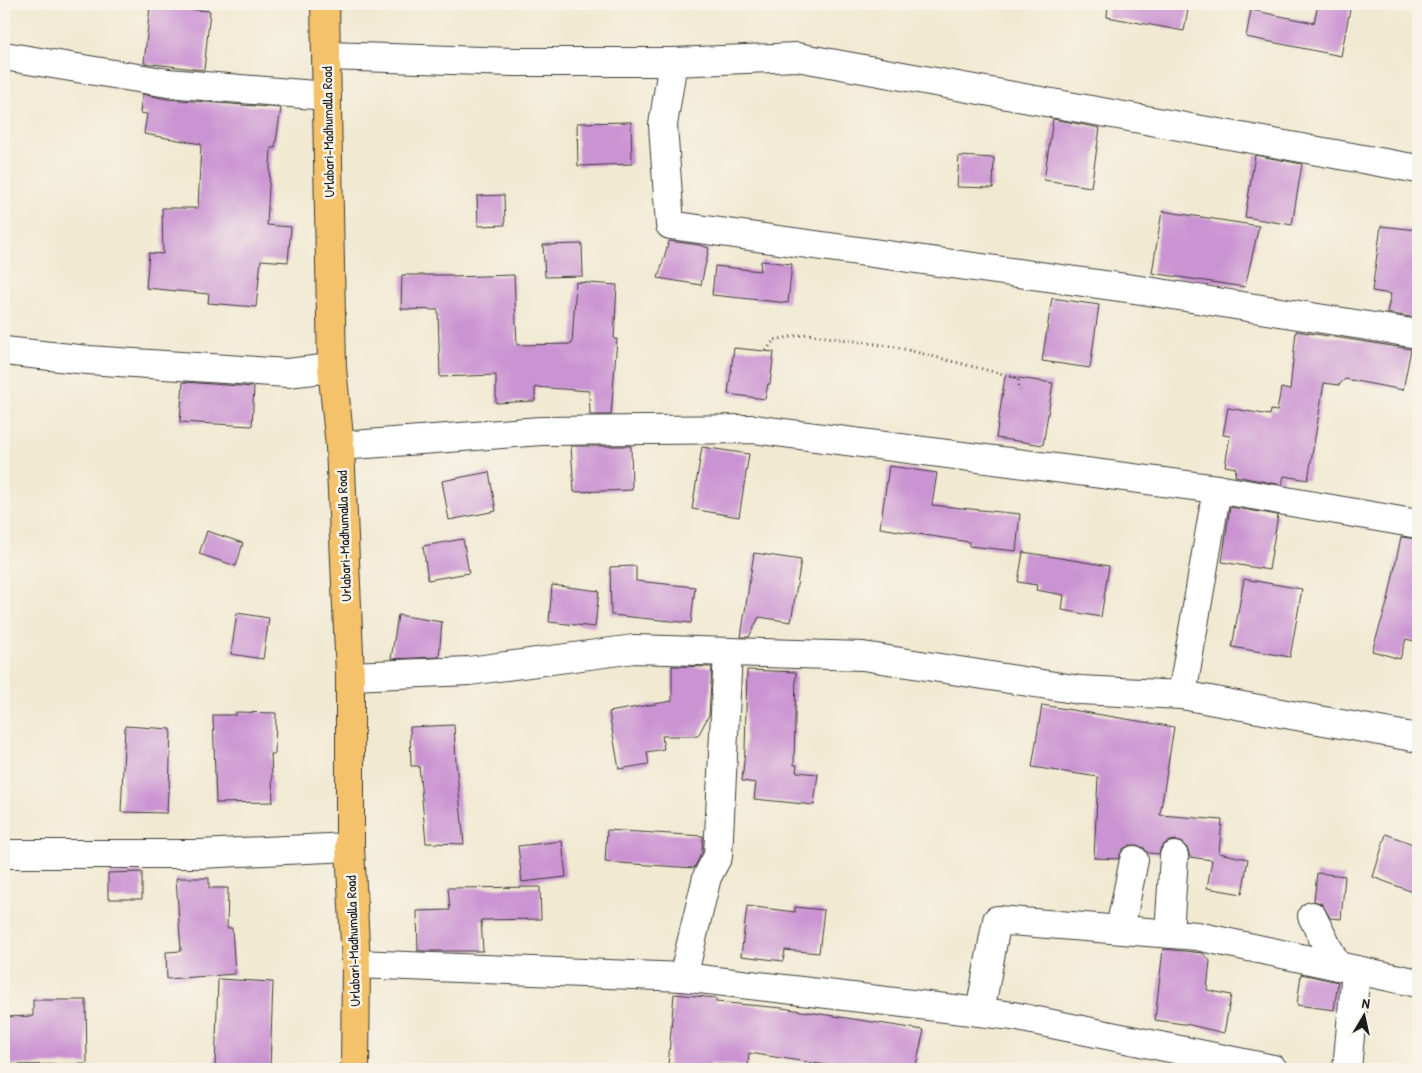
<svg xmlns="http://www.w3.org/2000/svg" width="1422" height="1073" viewBox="0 0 1422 1073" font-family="'Patrick Hand',sans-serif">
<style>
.building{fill:#ca93d2}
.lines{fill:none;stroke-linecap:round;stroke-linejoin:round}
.minor-casing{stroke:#3c3b37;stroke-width:30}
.major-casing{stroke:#3c3b37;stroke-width:30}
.path{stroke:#3c3b37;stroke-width:3;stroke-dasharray:1 4;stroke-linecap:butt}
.minor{stroke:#fff;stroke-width:28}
.major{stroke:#f3c26a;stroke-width:28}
.labels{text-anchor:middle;stroke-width:5;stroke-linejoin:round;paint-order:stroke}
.street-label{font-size:14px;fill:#1c1c1c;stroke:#f7f3e8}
</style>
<rect width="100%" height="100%" fill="#f7f3e8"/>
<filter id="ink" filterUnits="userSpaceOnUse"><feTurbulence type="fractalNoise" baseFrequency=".02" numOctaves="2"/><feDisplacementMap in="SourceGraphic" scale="10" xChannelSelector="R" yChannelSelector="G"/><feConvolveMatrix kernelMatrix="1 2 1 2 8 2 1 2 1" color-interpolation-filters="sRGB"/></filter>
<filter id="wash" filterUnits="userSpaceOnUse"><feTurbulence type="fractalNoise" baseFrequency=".0096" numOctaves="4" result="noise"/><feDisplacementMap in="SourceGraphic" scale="20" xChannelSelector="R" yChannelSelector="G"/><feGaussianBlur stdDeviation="1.12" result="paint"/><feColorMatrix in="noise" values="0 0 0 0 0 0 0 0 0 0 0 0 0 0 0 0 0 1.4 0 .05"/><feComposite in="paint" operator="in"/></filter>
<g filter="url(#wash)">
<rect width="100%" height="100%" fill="#f1e9d2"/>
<g id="blocks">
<g class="building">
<polygon points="1108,4 1189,4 1184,31 1107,17"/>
<polygon points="1318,4 1351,4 1341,56 1246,37 1251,10 1314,23"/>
<polygon points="150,6 210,11 204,70 144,63"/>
<polygon points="142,94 167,99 281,108 275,148 271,148 267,225 291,227 288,262 261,260 256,307 208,303 209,294 146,288 149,253 163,254 162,208 198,208 201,144 144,134 147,114 140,113"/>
<polygon points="1053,119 1100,128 1091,187 1044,180"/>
<polygon points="631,122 632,164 578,166 577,123"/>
<polygon points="1255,155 1302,164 1292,225 1245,217"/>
<polygon points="959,156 994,158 993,188 957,187"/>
<polygon points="504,195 505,225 478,226 477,196"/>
<polygon points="1162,211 1259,226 1245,287 1152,273"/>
<polygon points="1381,226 1417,230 1416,241 1418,241 1417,318 1387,313 1391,294 1372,291"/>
<polygon points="669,241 699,245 709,248 701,285 658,278"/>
<polygon points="582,244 583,276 545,277 543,245"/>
<polygon points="761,261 792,264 788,303 712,295 715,266 760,271"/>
<polygon points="402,275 453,275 453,277 514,275 517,345 572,344 576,282 617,285 614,339 617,339 611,415 590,415 589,391 535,387 535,401 496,403 496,375 440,377 438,310 401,309"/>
<polygon points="1052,298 1099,305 1090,368 1042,361"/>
<polygon points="1296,331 1411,349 1403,390 1345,379 1339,385 1324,383 1308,480 1284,476 1282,485 1235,476 1236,468 1225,466 1230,436 1223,435 1228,408 1270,415 1271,410 1277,411 1281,388 1290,390"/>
<polygon points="734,348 774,352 770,384 768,384 765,399 728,394"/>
<polygon points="1005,376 1053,383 1043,445 996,438"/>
<polygon points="183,382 254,387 252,426 180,422"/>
<polygon points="571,446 631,446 632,490 574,492"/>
<polygon points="702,447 749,454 739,517 692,509"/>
<polygon points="889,466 937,473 932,505 1020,514 1016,551 969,546 969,542 880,528"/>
<polygon points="489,472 496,511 449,520 442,481"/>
<polygon points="1230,507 1278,515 1269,570 1222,562"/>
<polygon points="207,531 243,543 236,566 199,554"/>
<polygon points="1401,537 1418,539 1418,642 1406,639 1400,659 1372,651 1388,600"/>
<polygon points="463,539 469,573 428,580 423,546"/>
<polygon points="1023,552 1109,566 1101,617 1062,610 1064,595 1036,590 1037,585 1018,582"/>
<polygon points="754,553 801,560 791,622 759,617 749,637 741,637"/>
<polygon points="636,566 636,581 695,587 691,623 611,615 610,567"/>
<polygon points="1244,579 1302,589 1290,657 1232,647"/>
<polygon points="552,585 599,591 595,627 549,622"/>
<polygon points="237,613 269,618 263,659 231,654"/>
<polygon points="398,615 442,622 439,657 391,659"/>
<polygon points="672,666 712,667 709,715 698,736 662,736 664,749 647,752 649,764 619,769 609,712 672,701"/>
<polygon points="747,670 796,672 794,765 797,765 796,772 818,774 814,805 754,799 756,783 742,781 745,751"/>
<polygon points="1042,705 1174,727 1160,815 1222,820 1219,853 1248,859 1242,894 1207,888 1212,860 1190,857 1188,849 1182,843 1175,840 1167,842 1161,847 1159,854 1148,853 1144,848 1137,845 1130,845 1123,849 1118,859 1094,858 1098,777 1032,767"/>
<polygon points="236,712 276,713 275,754 271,754 273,802 216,803 213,715 236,715"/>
<polygon points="454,725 456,763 464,844 426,843 419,766 411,766 410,727"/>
<polygon points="125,726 171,729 169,791 168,791 167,813 121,812"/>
<polygon points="607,830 703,836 702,852 694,868 605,862"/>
<polygon points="1386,834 1418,846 1418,894 1373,877"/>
<polygon points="562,841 566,877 522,882 518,846"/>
<polygon points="142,872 142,899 108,899 108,873"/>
<polygon points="1317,873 1345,876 1341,919 1330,918 1321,903 1314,901"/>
<polygon points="176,878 209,878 209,888 228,888 227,928 232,928 235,974 167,979 166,952 181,951"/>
<polygon points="540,887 541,919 481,920 483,951 418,951 417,911 450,910 448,888"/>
<polygon points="747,906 795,912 795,907 824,910 819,953 785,950 783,961 741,956"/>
<polygon points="1163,949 1203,953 1210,961 1207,990 1231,995 1224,1033 1190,1025 1155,1020"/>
<polygon points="1301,974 1338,982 1334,1010 1297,1005"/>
<polygon points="218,979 273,982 270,1069 215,1069"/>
<polygon points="674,994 716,998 716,1002 782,1008 924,1030 915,1069 852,1069 749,1053 748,1066 710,1064 710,1069 701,1069 668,1066"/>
<polygon points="33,1000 86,1000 87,1064 4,1065 4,1017 33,1016"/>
</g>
</g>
</g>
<g filter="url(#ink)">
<use href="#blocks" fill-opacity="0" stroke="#3c3b37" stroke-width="1"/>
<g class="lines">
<defs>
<g id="minor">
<polyline points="4,56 168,83 327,96"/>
<polyline points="327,56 514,62 673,62"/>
<polyline points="1418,169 797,57 673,62 663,125 670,225 1141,290 1418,334"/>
<polyline points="4,351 88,360 287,373 332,368"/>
<polyline points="340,446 541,431 754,429 1217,489 1418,524"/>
<polyline points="350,676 469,671 634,649 863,656 1080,690 1182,695 1418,738"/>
<polyline points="1182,695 1217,489"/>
<polyline points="4,854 199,854 350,847"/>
<polyline points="1312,916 1337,966"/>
<polyline points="1120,929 1134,860"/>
<polyline points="1169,933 1174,856"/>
<polyline points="356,964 683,977 1013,1016 1273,1069"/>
<polyline points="683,977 707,877 718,856 728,652"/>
<polyline points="980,1012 997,920 1197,936 1418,983"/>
<polyline points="1347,1069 1356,970"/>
</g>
<polyline id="major" points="325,4 332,368 340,446 350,676 350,847 356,964 355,1069"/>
</defs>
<use href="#minor" class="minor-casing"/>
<use href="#major" class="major-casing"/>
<polyline class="path" points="766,351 774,340 806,334 896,347 1018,378 1020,390"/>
<use href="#minor" class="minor"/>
<use href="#major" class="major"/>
</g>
</g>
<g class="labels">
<g class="street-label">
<text transform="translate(328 132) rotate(-91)" y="5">Urlabari-Madhumalla Road</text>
<text transform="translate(344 536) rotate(-92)" y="5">Urlabari-Madhumalla Road</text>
<text transform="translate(353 941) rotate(-92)" y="5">Urlabari-Madhumalla Road</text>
</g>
</g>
<rect width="1422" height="1073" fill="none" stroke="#f7f3e8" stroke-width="20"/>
<g transform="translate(1364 1016) rotate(9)" stroke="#f7f3e8" stroke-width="4" paint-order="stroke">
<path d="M0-4L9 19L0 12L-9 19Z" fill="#1c1c1c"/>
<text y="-8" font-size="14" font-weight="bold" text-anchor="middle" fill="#1c1c1c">N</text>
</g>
</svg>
